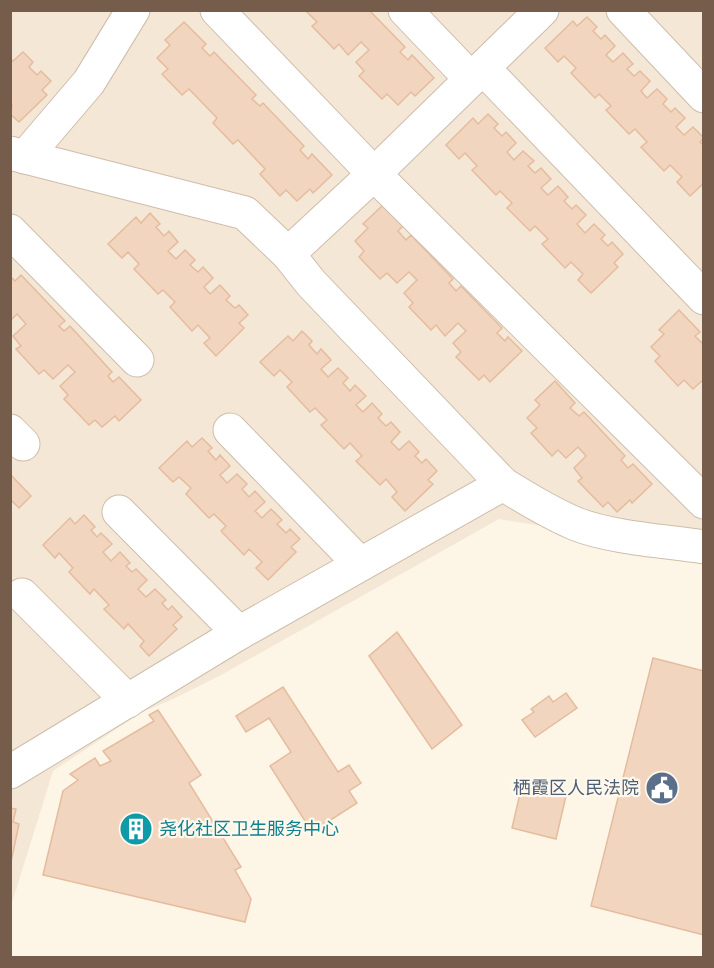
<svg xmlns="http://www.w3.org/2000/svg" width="714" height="968" viewBox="0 0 714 968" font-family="'Fira Sans Condensed','Noto Sans SC',sans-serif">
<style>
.residential{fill:#f4e7d5}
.building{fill:#f2d5be;stroke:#e5bc9e;stroke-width:1.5}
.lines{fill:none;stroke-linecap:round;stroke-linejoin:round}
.minor-casing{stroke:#cfbdac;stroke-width:35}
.minor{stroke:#fff;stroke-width:33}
.labels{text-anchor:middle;stroke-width:4.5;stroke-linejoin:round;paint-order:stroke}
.service-label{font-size:18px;fill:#4e5e75;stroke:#fff9ed;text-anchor:end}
.culture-label{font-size:18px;fill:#0d838f;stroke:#fff9ed;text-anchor:start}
</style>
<rect width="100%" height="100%" fill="#fdf5e6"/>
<polygon class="residential" points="11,11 703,11 703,551 499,519 221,675 171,700 142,712 53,771 11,906"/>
<g class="building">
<polygon points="309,10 369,10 405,47 400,52 408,60 412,55 434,78 415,96 411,92 398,105 387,94 382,99 359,76 364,71 356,62 369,50 361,42 348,55 339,44 334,49 312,26 317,22 307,12"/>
<polygon points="587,17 597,27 593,31 601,39 605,35 615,46 606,55 613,62 623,53 633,64 627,69 634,76 640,71 650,81 641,91 647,98 657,89 667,99 663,104 671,112 675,108 685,118 676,127 684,135 693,127 704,138 700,142 704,146 704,183 690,196 677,182 682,177 670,165 664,171 641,147 647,142 635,129 629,134 606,110 611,106 599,94 595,98 571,73 576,68 564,56 558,62 545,48 573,21 577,26"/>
<polygon points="184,22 206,44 202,48 210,56 214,52 256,95 252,99 260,106 263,103 304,146 300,150 308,159 312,154 332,175 313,193 310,189 297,201 286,190 280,196 260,174 265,169 238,140 233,144 213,123 217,118 189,89 182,95 162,74 168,69 157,58 170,45 165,40"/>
<polygon points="23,52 33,62 29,67 37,75 41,71 51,81 42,90 47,95 19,122 10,114 12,105 10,103 10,58 13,61"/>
<polygon points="488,114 498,124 494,128 502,136 506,132 516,143 507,152 514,160 523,151 534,161 528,166 535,173 541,168 551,179 541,188 548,195 558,186 568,197 564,201 572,209 576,205 586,215 577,224 585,233 594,224 605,235 601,239 608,246 612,242 623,254 614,263 618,267 591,293 578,280 583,274 571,262 565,268 542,244 548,239 535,226 530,231 507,208 512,203 500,191 496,195 472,170 477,166 465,153 459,159 446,145 473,118 478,124"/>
<polygon points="383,205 403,226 398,231 406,240 411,235 453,279 449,283 456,291 461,286 502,328 497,333 505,341 508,337 522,351 490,382 484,375 479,380 456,357 461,352 453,343 466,331 458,323 445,336 436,325 431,330 409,307 413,303 404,293 417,280 409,272 397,283 387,273 380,279 359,257 364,251 355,241 368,228 363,224"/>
<polygon points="150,213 160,224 156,227 164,236 169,231 178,242 168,251 176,259 185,250 195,260 190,265 198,272 203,267 213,278 204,287 210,294 220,285 230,296 226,300 235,308 239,305 248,315 239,323 244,328 216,356 204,343 210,338 198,325 192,331 170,307 175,302 163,290 158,294 134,269 139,264 128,252 122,258 108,244 136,217 141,223"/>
<polygon points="21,275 65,321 59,326 64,331 70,326 112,372 108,376 113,382 119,377 141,400 119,421 115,416 102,427 95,420 89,425 64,399 68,395 60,386 75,372 68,365 53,379 44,370 39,374 16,349 21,346 13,336 26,324 17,314 10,321 10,276 15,281"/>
<polygon points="679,310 700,332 695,336 704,345 704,379 693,389 684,380 678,386 655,361 660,356 651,347 664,334 659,330"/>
<polygon points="302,331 312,341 309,345 317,354 321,349 331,360 321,369 328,377 338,368 348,378 343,383 350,391 355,385 366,396 356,405 363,412 372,403 382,414 378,418 386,426 391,422 400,432 391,442 399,450 409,441 419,452 415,456 422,463 426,459 437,471 428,480 433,484 405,511 392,497 397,492 386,479 380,485 356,461 362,456 350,443 344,449 321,425 327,420 315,408 310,412 287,387 292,382 280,370 274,376 260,362 288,336 293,341"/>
<polygon points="555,381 575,403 570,408 579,416 584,412 625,456 621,460 628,468 633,464 652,484 632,503 630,500 617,512 608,502 603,507 578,481 582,478 574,468 586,456 578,447 566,458 558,450 552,456 531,433 537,428 527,418 540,405 535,400"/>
<polygon points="202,438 212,448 208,451 216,460 220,455 230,466 220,475 227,483 237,474 247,484 242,489 249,497 255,491 265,502 255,511 262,518 271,509 282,520 277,524 286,533 290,529 300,539 291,547 296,552 268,580 256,568 262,562 249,549 244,555 221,531 226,526 214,514 209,518 186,494 191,488 179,477 173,482 159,468 187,441 192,447"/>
<polygon points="10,474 31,496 19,508 10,499"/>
<polygon points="84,515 95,527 91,530 97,537 101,533 112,544 103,552 111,561 120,552 130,563 126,566 132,572 136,569 147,580 138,589 146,597 155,589 166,600 162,603 168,610 172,606 182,617 173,625 177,629 149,656 140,646 144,641 128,624 124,629 104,609 109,605 94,589 90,594 69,572 73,568 59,553 55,558 43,545 70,518 75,524"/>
<polygon points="397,632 462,725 432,749 369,656"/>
<polygon points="653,658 704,671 704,935 591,906"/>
<polygon points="283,687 338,772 349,765 361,783 349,791 357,803 312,832 270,766 291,752 269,718 246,732 236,716"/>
<polygon points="566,693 577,708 535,737 522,720 534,712 531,709 549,696 553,702"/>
<polygon points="158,710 201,775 189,783 241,867 235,870 251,899 245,922 43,875 63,791 78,780 70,774 95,758 100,766 111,761 103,751 154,721 149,715"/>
<polygon points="522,785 566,796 556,839 512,828"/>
<polygon points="10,808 16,809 13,822 19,824 11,862"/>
</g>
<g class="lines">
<defs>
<g id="minor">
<polyline points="217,10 374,174 704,502"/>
<polyline points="405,10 471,79"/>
<polyline points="623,10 704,96"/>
<polyline points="483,68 704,298"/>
<polyline points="10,153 245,213 288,254 374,174 542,10"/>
<polyline points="25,157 89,82 133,10"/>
<polyline points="10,231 137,360"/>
<path d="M288 254 311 283 503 484C527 499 550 513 576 524 612 538 664 541 704 547"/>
<polyline points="230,430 360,564"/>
<polyline points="10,431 23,444"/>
<polyline points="119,512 239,633"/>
<polyline points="22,595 128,701"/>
<polyline points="10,772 239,633 503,484"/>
</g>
</defs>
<use href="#minor" class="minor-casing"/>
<use href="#minor" class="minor"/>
</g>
<defs>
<symbol id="civic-disc" viewBox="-11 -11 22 22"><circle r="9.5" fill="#5c6f8a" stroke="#fff9ed"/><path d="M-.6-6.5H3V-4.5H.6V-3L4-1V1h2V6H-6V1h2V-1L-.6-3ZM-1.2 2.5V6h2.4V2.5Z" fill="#fff"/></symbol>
<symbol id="building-disc" viewBox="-11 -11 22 22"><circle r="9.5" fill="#0f9aa8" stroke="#fff9ed"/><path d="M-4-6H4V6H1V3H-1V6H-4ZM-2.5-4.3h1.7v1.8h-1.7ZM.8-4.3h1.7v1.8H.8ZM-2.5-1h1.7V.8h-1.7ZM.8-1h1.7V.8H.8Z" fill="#fff"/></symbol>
</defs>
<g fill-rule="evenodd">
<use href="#civic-disc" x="643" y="769" width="38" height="38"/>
<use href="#building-disc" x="117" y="810" width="38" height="38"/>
</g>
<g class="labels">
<g class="service-label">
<text x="639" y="794">栖霞区人民法院</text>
</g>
<g class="culture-label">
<text x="159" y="835">尧化社区卫生服务中心</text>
</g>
</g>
<rect width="714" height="968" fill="none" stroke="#765c4a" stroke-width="24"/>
</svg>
